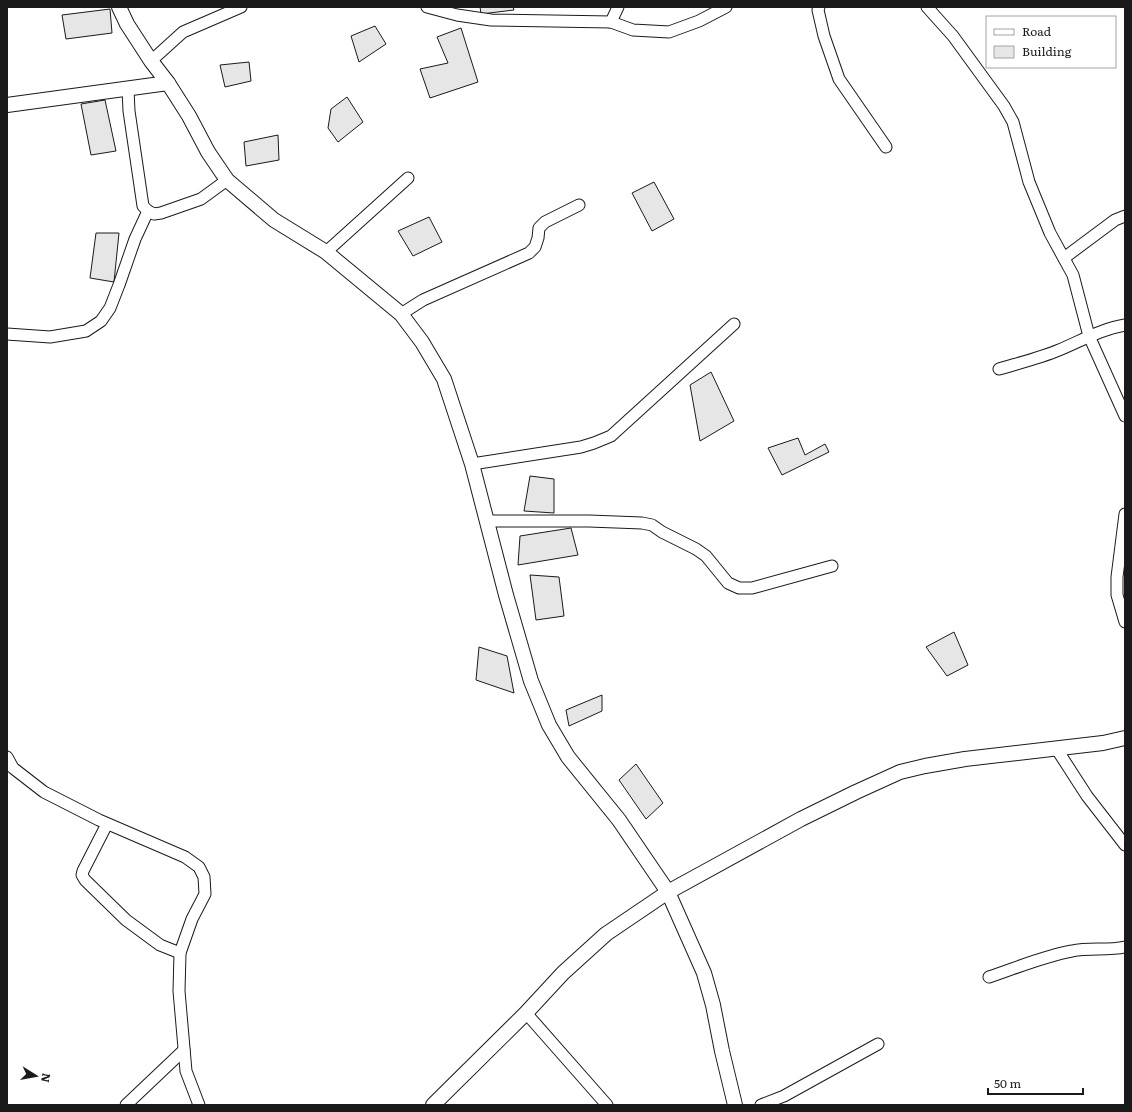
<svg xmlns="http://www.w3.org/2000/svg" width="1132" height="1112" viewBox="0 0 1132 1112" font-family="Literata,serif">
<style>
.building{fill:#e6e6e6;stroke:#1a1a1a}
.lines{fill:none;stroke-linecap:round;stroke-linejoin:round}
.minor-casing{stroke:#1a1a1a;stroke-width:13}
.tertiary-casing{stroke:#1a1a1a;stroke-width:16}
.minor{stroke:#fff;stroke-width:11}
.tertiary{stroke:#fff;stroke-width:14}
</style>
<rect width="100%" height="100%" fill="#fff"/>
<g class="building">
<polygon points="480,7 513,7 514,10 481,14"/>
<polygon points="110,9 112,33 66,39 62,15"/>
<polygon points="375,26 386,44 359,62 351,36"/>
<polygon points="461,28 478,82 430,98 420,69 448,63 437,37"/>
<polygon points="249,62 251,81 225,87 220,65"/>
<polygon points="347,97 363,122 338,142 328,128 331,109"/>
<polygon points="105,100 116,151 91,155 81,104"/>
<polygon points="278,135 279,160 246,166 244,142"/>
<polygon points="654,182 674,219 652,231 632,193"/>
<polygon points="429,217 442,242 413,256 398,231"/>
<polygon points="96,233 119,233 114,282 90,278"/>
<polygon points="711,372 734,421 700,441 690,385"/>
<polygon points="798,438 805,455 825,444 829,452 782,475 768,448"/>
<polygon points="530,476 554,479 554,513 524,511"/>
<polygon points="571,528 578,555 518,565 520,536"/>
<polygon points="530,575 559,577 564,616 536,620"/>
<polygon points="954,632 968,665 947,676 926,647"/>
<polygon points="479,647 507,656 514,693 476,680"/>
<polygon points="602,695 602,711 569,726 566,710"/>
<polygon points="636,764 663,803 646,819 619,780"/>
</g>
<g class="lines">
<defs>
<g id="minor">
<polyline points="427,7 457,15 491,20 611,22 633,30 669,32 699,21 726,7"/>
<polyline points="819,7 818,10 824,36 839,79 886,147"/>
<polyline points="927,7 953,36 1004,106 1013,122 1029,182 1050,233 1073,275 1089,336 1125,416"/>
<polyline points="611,22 618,7"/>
<polyline points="151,61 183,32 241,7"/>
<polyline points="128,89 129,111 143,206 148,211 154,214 161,213 201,199 227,180"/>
<polyline points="326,252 408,178"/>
<polyline points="1064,258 1115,220 1125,216"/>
<polyline points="401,314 423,300 529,253 535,247 538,238 539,228 545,222 579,205"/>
<polyline points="7,334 50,337 86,331 101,321 110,308 119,285 135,239 148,211"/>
<path d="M999 369C1019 363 1040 358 1059 350 1081 341 1101 329 1125 325"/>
<polyline points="472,464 581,447 594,443 611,436 734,324"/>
<polyline points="1125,514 1117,577 1117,595 1125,622"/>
<polyline points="486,521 589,521 642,523 652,525 662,532 696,549 706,556 728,583 739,588 752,588 832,566"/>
<polyline points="1056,748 1087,796 1125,845"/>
<polyline points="7,757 13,768 44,792 99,820 185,857 199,867 204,877 205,894 192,919 180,953 179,991 186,1071 199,1105"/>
<polyline points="107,824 83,871 82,875 85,880 126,920 160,945 180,953"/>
<path d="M989 977C1016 968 1044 956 1072 951 1089 947 1107 951 1125 947"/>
<polyline points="526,1013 607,1105"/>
<polyline points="126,1105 184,1050"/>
<polyline points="761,1105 784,1096 878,1044"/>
</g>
<g id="tertiary">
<polyline points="119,7 127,24 151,61 168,83 189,116 208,152 227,180 274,220 326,252 401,314 422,342 444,379 472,464 506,595 531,681 549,725 568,757 619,820 668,892 704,973 713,1005 722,1051 735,1105"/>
<polyline points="7,105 168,83"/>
<polyline points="433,1105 526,1013 563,973 606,934 668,892 801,819 856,792 900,772 925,766 965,759 1103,743 1125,738"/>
</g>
</defs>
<use href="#minor" class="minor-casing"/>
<use href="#tertiary" class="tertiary-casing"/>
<use href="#minor" class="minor"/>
<use href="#tertiary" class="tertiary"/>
</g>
<rect width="1132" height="1112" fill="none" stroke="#1a1a1a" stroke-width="16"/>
<rect x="986" y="16" width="130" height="52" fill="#ffffff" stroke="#a3a3a3"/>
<rect x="994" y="29" width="20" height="6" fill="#ffffff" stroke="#a3a3a3"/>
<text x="1022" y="36" font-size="12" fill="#1a1a1a">Road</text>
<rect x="994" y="46" width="20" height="12" fill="#e6e6e6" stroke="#a3a3a3"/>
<text x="1022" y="56" font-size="12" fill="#1a1a1a">Building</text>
<g transform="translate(36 1076) rotate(101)" stroke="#ffffff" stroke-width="3" paint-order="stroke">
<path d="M0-3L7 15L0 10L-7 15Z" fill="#1a1a1a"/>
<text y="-6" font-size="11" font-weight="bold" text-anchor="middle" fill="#1a1a1a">N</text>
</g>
<path d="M988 1088v6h95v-6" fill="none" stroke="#1a1a1a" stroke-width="2"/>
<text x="994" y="1088" font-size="12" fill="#1a1a1a" stroke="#ffffff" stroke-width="3" paint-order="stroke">50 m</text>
</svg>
